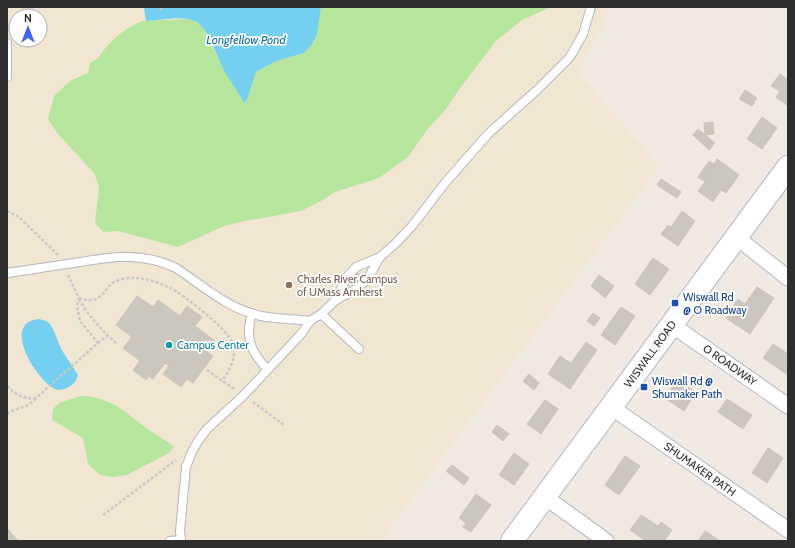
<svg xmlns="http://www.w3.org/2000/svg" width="795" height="548" viewBox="0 0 795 548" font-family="Cabin,sans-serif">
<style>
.education{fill:#f0e6d1;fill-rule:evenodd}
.green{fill:#b6e59e}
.water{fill:#75cff0}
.building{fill:#cbc7bf;stroke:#cbc5ba}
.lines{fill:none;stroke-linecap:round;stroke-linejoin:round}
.lane-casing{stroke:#b4b7c1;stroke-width:10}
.street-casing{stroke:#b4b7c1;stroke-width:17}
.secondary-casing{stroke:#b4b7c1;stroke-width:24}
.path{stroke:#c9c9c9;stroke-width:2.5;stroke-dasharray:3 2;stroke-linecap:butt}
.lane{stroke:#fff;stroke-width:8}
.street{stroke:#fff;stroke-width:15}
.secondary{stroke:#fff;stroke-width:22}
.education-dot{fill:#8d6e63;stroke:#fff;stroke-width:1.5}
.transit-dot{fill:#1a4fb4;stroke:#fff;stroke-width:1.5}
.culture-dot{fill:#0f9aa8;stroke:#fff;stroke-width:1.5}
.labels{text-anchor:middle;stroke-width:3.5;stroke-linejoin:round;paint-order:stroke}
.education-label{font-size:11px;fill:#785e54;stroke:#fff;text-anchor:start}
.transit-label{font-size:11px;fill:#164399;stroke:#fff;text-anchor:start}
.culture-label{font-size:11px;fill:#0d838f;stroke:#fff;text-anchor:start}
.street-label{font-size:11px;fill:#2e2e2e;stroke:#fff}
.water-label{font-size:12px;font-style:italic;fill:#0d6fa3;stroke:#fff}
</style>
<rect width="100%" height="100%" fill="#efe9e1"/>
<path class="education" d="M7 7H610L604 26 577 72 659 166 380 541H7ZM16 16H40V40H16Z"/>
<g class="green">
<polygon points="321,7 551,7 522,20 496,41 460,88 446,109 427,130 408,157 379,178 335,192 321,201 301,211 245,221 224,226 178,247 118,231 103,232 95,223 99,188 95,174 58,134 48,119 54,96 70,81 88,73 90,63 97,59 107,46 117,36 130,27 142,21 190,19 197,21 203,28 226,73 244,103 247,100 256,72 276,61 304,53 319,17"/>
<path d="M81 396C112 397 126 413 149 430 157 436 167 440 174 447L169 453 127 475 113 477 100 475 88 464 83 438 52 420 53 409 59 403Z"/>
</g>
<g class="water">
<path d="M144 7H321L317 34 312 44 304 53 276 61 256 72 247 100 244 103C239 93 232 84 226 74 219 62 207 25 195 21 180 15 161 21 146 21Z"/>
<path d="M39 319 46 321 50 324 54 331 61 349 78 375C77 380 74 384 69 387 65 389 60 391 55 389 37 381 0 322 39 319Z"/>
</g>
<g class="building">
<polygon points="780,74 788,80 788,106 776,97 780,91 771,86"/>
<polygon points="745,90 757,98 752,106 739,99"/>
<polygon points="762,117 777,128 762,149 747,139"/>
<polygon points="713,122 714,134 705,135 704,123"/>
<polygon points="698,129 715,143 709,150 693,135"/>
<polygon points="717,159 739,175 726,193 721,190 713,202 698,191 705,182 698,177 709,161 714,164"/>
<polygon points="661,179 681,192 677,198 657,185"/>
<polygon points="682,211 695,221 678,246 661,234 668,225 671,227"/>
<polygon points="653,258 669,269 650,295 635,284"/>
<polygon points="357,272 362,277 356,283 352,278"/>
<polygon points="599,275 614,286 605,298 591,286"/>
<polygon points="757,287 774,298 750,334 726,318 738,299 745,304"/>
<polygon points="137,296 153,307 158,300 180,316 187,306 202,317 195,326 215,341 207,352 213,356 193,383 187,379 181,387 163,374 169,366 165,363 153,379 149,376 146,380 133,370 140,361 123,348 132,337 116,325"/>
<polygon points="621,307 635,316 615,345 601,335"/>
<polygon points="593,313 600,318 594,326 587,321"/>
<polygon points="586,342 597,350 570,389 548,374 560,356 571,363"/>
<polygon points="773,344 788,354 788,375 763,358"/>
<polygon points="529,374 539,383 534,390 523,381"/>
<polygon points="677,380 696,392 684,411 665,398"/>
<polygon points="727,399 752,415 743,429 718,412"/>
<polygon points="545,400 558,409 541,434 527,424"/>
<polygon points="497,425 509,434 503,441 492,432"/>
<polygon points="768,448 783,458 767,483 752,473"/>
<polygon points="514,453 529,464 514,485 499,475"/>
<polygon points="625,456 640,466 619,495 605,485"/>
<polygon points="452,465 469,478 464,485 446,471"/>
<polygon points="476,494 491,505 471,532 463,527 466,523 459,518"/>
<polygon points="641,515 658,526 661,522 672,530 664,541 646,541 630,530"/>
<polygon points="7,528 18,541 7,541"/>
<polygon points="705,531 720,541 698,541"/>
</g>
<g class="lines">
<defs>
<g id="lane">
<polyline points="7,43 7,77"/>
<path d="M7 273C29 270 52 266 74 263 111 257 140 251 176 268 203 286 228 309 261 316 277 319 293 319 310 321"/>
<polyline points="336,300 346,278 356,267 380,257"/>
<path d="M252 313C245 337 250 351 267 369"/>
<polyline points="321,314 359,349"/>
<polyline points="170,541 181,540"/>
<polyline points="181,541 180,531 186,467 192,452 198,441 207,429 244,395 302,333 310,321 321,314 336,300 358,288 368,278 380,257 396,243 412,226 445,183 488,134 538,89 570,57 583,34 591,7"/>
</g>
<g id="street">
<polyline points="736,237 788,278"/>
<polyline points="672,325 788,406"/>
<polyline points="611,407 788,530"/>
<polyline points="545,497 606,541"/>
</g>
<polyline id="secondary" points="512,541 788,167"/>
</defs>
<use href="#lane" class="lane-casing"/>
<use href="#street" class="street-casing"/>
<use href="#secondary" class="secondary-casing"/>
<g class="path">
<polyline points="161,7 161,11"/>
<polyline points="7,211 19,217 58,255"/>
<path d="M79 298C83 299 87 301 91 300 102 300 106 287 114 282 119 279 127 278 132 278 146 278 158 282 170 288 183 294 230 331 233 344 237 357 229 371 222 381"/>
<path d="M79 299C89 317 102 330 117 344"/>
<polyline points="98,343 108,335"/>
<polyline points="207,370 234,389"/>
<path d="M7 386C16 395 23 399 36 398L98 343 80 321 77 306 79 298 68 275"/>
<polyline points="253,402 284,425"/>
<path d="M7 414C17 407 29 408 36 398"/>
<polyline points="103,515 176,460"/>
</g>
<use href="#lane" class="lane"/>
<use href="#street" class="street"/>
<use href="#secondary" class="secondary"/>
</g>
<circle class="education-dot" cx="289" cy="285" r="4"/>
<g class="transit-dot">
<rect x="671" y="299" width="8" height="8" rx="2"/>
<rect x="640" y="383" width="8" height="8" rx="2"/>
</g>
<circle class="culture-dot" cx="169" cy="345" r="4"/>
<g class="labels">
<g class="education-label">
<text x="297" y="283">Charles River Campus<tspan x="297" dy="13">of UMass Amherst</tspan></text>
</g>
<g class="transit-label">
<text x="683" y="301">Wiswall Rd<tspan x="683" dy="13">@ O Roadway</tspan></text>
<text x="652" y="385">Wiswall Rd @<tspan x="652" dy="13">Shumaker Path</tspan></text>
</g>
<g class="culture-label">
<text x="177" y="349">Campus Center</text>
</g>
<g class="street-label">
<text transform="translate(650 354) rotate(-54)" y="4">WISWALL ROAD</text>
<text transform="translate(730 365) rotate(35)" y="4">O ROADWAY</text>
<text transform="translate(700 469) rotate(35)" y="4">SHUMAKER PATH</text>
</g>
<g class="water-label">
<text x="246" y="44">Longfellow Pond</text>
</g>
</g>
<rect width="795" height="548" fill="none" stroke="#2e2e2e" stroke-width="16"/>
<g transform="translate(28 28)"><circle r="19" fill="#ffffff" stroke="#ababab"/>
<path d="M0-3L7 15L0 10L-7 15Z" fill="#4264fb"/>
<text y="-6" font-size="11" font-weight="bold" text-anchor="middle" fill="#2e2e2e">N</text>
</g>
</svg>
